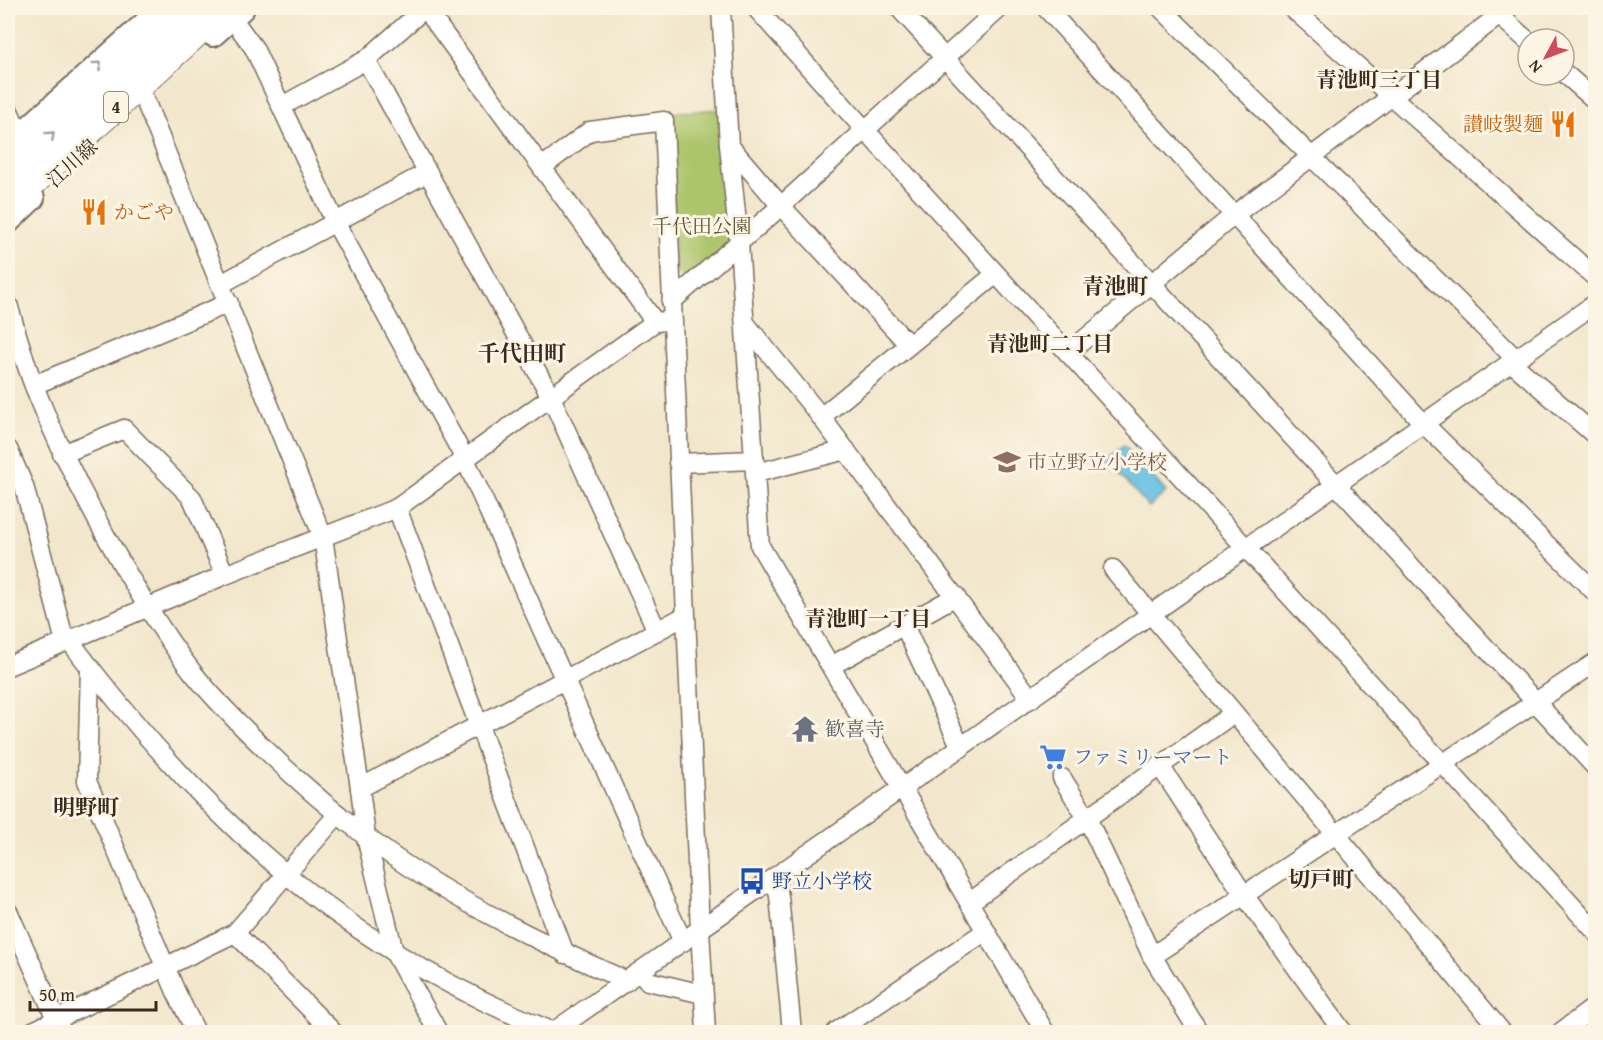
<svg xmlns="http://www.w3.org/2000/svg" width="1603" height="1040" viewBox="0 0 1603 1040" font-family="'Gentium Book Plus','Noto Serif JP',serif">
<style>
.green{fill:#acc56a;stroke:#747844;stroke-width:1.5}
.water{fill:#64bfe2;stroke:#507480;stroke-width:1.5}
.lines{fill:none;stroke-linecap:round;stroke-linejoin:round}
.minor-casing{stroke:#7b6c5b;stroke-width:21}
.major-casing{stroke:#7b6c5b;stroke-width:26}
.highway-casing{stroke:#7b6c5b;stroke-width:28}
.minor{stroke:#fff;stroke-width:18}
.major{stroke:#fff;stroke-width:22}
.highway{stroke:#fff;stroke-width:26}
.oneway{stroke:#a79f9a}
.labels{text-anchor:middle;stroke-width:6;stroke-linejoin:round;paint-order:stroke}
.shield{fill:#fcf5e5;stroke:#75675a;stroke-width:1.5}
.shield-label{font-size:18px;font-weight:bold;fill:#3b2a1e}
.food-label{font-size:20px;fill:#c56008;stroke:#fcf5e5;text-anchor:end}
.street-label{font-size:20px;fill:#3b2a1e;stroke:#fcf5e5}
.park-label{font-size:20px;fill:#5d5835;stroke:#fcf5e5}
.education-label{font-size:20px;fill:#785e54;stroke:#fcf5e5;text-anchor:start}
.worship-label{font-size:20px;fill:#5b616d;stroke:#fcf5e5;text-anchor:start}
.shop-label{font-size:20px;fill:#366cbe;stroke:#fcf5e5;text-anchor:start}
.transit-label{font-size:20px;fill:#164399;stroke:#fcf5e5;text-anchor:start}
.neighbourhood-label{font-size:21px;font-weight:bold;fill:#3b2a1e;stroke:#fcf5e5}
.quarter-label{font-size:22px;font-weight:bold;fill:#3b2a1e;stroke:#fcf5e5}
</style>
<rect width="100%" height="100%" fill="#fcf5e5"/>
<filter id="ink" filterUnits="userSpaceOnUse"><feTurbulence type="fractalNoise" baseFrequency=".0167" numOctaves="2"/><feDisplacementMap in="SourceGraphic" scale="12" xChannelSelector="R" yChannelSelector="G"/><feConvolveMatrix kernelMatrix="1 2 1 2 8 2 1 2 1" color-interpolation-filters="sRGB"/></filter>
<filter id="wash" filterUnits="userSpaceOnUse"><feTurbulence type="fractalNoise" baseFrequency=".008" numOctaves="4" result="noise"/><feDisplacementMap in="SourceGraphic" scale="24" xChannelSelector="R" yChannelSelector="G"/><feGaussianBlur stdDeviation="1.35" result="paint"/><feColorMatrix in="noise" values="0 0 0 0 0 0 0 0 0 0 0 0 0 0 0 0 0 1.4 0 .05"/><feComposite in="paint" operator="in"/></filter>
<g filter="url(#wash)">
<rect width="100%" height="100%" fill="#f2e7cc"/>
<polygon class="green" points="721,109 731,233 728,244 689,278 675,272 671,113"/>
<polygon class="water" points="1124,445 1166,492 1149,507 1107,460"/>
</g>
<g filter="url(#ink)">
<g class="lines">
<defs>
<g id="minor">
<polyline points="425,8 655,322 667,321"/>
<polyline points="721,8 729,145 739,243 760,546 1045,1032"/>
<polyline points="756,8 865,130 1596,932"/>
<polyline points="899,8 1596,768"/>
<polyline points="1046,8 1424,424 1596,593"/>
<polyline points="1161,8 1516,359"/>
<polyline points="1292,8 1596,278"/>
<polyline points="1492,9 1528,41"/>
<polyline points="232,18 254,48 335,222 465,459 683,942"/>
<polyline points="366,60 551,397 657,631"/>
<polyline points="1564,73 1596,101"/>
<polyline points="144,98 323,537 360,788 366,837 394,952 438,1032"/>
<polyline points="282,106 366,60 425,8"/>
<polyline points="8,109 20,135"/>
<polyline points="729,145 781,206 909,345"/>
<polyline points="542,167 590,131 664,121 700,930 706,1032"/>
<polyline points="221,284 428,172"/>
<polyline points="671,302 781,206 1000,8"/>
<path d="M8 304C16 332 24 360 34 386 59 449 89 508 123 566 145 603 167 640 194 674 216 701 241 726 266 750 297 780 330 809 364 835 440 894 539 942 627 981"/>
<polyline points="745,323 821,417 1031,699"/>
<polyline points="1068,353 1234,215 1509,8"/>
<polyline points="1511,362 1596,436"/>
<polyline points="34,385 229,303"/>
<polyline points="821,417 996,274"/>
<polyline points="8,449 24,486 65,642"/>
<polyline points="62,454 124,429 192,498 225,575"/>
<polyline points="678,463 755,460"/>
<polyline points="756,473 846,450"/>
<polyline points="397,508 565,954"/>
<polyline points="1113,569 1502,1032"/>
<polyline points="904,625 961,748"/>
<path d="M69 640C159 760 267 875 396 953 446 984 499 1010 554 1032"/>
<polyline points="8,666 225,575 397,508 655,322"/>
<polyline points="831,666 956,596"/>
<polyline points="90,668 87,781 176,992 196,1032"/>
<polyline points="1160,766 1244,895 1343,1032"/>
<polyline points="1062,778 1087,818 1152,956 1199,1032"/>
<polyline points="360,788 685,616"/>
<polyline points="775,878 779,896 792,1032"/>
<polyline points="970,902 1234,713"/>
<polyline points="8,911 62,1032"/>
<polyline points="235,933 333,1032"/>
<polyline points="1152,956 1596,662"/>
<polyline points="641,971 648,981 703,994"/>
<polyline points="31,1032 235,933 338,814"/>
<polyline points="553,1032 1596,303"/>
<polyline points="836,1032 986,931"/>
<polyline points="1561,1032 1596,1006"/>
</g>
<g id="major">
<polyline points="213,35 243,8"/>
<polyline points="8,146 162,8"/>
<polyline points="8,222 33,198"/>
</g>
<g id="highway">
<polyline points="8,175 192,8"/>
<polyline points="8,206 225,8"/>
</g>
</defs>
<use href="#minor" class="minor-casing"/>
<use href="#major" class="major-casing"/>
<use href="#highway" class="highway-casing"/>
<use href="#minor" class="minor"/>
<use href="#major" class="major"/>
<use href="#highway" class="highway"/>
</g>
<defs><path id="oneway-chevron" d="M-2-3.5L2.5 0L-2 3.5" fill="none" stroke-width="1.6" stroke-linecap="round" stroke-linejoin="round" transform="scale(1.5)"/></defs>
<g class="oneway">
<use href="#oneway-chevron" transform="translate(98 65) rotate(-42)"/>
<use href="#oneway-chevron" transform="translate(51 135) rotate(-42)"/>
</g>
</g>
<defs>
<symbol id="restaurant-bare" viewBox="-9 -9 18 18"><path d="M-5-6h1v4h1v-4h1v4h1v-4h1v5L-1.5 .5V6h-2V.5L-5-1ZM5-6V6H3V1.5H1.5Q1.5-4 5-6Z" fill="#e8710a" stroke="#fcf5e5" stroke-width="2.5" paint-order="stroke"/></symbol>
<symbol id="school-bare" viewBox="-9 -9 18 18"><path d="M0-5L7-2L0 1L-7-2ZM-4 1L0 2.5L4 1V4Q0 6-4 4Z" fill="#8d6e63" stroke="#fcf5e5" stroke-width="2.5" paint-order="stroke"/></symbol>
<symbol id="temple-bare" viewBox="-9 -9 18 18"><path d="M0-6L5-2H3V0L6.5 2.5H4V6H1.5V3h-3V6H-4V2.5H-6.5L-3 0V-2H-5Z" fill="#6b7280" stroke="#fcf5e5" stroke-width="2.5" paint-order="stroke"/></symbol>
<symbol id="supermarket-bare" viewBox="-9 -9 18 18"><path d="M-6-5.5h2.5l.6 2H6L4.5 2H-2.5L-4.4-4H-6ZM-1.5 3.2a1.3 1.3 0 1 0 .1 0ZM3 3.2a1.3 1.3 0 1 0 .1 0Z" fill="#3f7fe0" stroke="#fcf5e5" stroke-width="2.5" paint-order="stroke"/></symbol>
<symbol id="bus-bare" viewBox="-9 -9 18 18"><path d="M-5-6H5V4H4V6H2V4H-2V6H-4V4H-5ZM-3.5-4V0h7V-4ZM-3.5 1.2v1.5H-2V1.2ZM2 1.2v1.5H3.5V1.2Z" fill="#1a4fb4" stroke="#fcf5e5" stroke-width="2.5" paint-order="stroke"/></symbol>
</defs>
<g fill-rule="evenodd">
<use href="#restaurant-bare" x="1544" y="105" width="38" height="38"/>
<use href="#restaurant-bare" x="75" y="193" width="38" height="38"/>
<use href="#school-bare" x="988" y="443" width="38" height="38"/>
<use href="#temple-bare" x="786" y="710" width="38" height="38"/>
<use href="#supermarket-bare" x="1034" y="738" width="38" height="38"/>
<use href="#bus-bare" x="733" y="862" width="38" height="38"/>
</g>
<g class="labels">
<rect class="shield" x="104" y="92" width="24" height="30" rx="4.5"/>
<g class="shield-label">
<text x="116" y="113">4</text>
</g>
<g class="food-label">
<text x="1543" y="131">讃岐製麺</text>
<text x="114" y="219" text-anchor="start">かごや</text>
</g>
<g class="street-label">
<text transform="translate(72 163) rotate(-42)" y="7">江川線</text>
</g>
<g class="park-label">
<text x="702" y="233">千代田公園</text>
</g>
<g class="education-label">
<text x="1027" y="469">市立野立小学校</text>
</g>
<g class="worship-label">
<text x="825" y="736">歓喜寺</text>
</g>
<g class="shop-label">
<text x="1073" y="764">ファミリーマート</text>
</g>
<g class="transit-label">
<text x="772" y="888">野立小学校</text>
</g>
<g class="neighbourhood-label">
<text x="1379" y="87">青池町三丁目</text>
<text x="1050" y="351">青池町二丁目</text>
<text x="868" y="626">青池町一丁目</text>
</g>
<g class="quarter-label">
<text x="1115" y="294">青池町</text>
<text x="522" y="361">千代田町</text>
<text x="86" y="815">明野町</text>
<text x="1321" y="887">切戸町</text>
</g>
</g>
<rect width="1603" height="1040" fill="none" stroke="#fcf5e5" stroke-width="30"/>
<g transform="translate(1546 57) rotate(229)"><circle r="28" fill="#fcf5e5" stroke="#afa495" stroke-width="1.5"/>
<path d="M0-4.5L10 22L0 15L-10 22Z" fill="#d1495b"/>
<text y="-9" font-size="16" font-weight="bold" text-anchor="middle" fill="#3b2a1e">N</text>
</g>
<path d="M30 1001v9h126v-9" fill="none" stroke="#3b2a1e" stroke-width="3"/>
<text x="39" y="1001" font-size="18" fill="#3b2a1e" stroke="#fcf5e5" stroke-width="4.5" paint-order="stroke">50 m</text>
</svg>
